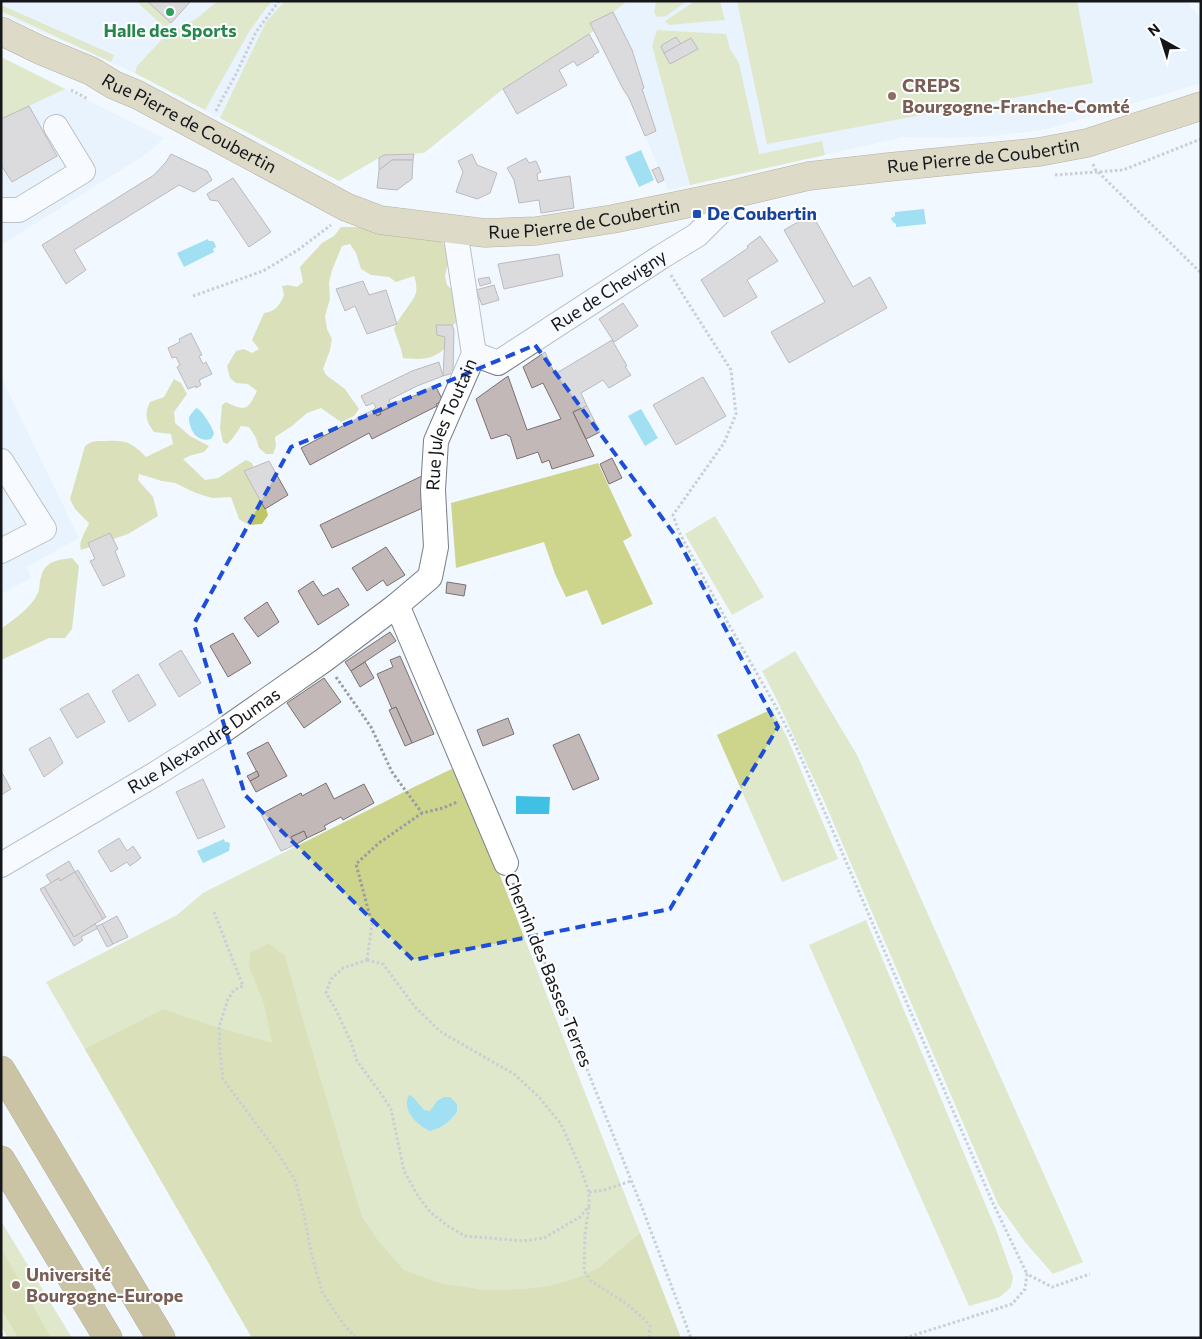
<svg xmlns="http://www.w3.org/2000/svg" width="1202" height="1339" viewBox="0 0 1202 1339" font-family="Commissioner,sans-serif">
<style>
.built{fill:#e1edfb}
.green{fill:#cdd48c}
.forest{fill:#bec666}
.water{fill:#41c0e5}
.building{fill:#c2b8b7;stroke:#7a7070}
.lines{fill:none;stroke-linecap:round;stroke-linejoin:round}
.minor-casing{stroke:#787e85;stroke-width:26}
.major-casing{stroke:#6e5e2b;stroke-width:29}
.highway-casing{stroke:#6e5e2b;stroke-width:29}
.path{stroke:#989da2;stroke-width:3;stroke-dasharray:2.5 2.5;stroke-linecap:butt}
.minor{stroke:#fff;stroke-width:24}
.major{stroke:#c5b686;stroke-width:28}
.highway{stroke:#9e8535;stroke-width:28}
.marked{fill:none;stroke:#1d4ed8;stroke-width:4;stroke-dasharray:10 6;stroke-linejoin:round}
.leisure-dot{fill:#2e9e5b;stroke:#fff;stroke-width:2}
.education-dot{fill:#8d6e63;stroke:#fff;stroke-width:2}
.transit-dot{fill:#1a4fb4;stroke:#fff;stroke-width:2}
.labels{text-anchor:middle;stroke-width:4;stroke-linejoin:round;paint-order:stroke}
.leisure-label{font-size:18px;font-weight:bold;fill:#27864d;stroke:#fff}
.education-label{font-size:18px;font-weight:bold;fill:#785e54;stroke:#fff;text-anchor:start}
.street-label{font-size:18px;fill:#141619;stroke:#fff}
.transit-label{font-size:18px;font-weight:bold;fill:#164399;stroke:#fff;text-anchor:start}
</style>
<rect width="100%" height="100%" fill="#f1f8ff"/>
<g class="built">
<polygon points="1,1 1186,1 1201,19 1201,83 1044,130 993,136 947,138 904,137 668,190 629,98 623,89 594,31 503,89 424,153 384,155 339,181 135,73 1,14"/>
<polygon points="1,57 164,138 148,153 1,245"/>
<polygon points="1,377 79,538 27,567 31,578 1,594"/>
</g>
<g class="green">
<polygon points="136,1 147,1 171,23 165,28"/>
<polygon points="218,1 273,1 266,8 249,32 205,110 135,73 137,66 167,34 196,19"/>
<polygon points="285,1 623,1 625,3 613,12 591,23 594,31 503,89 424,153 384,155 339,181 220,118 266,22"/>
<polygon points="656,1 687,1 666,16 657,17 654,13"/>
<polygon points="695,1 720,1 725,20 669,25 665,21"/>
<polygon points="737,1 1077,1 1093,83 767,144"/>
<polygon points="1,5 114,55 111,62 1,11"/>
<polygon points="657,30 726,34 730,49 739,63 759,154 822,141 825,155 690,185 652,46"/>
<polygon points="1,57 65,89 1,119"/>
<polygon points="598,463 632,536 623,541 653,604 602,625 587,590 566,597 555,574 544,542 456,568 451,503"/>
<polygon points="715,516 764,597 732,615 685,534"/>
<polygon points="795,651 857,755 1083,1262 1053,1274 1025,1242 998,1204 824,801 775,696 762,671"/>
<polygon points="772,709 787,737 838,859 782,882 717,735"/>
<polygon points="458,766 479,822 681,1338 252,1338 46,982 177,915 203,893 414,787"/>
<polygon points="866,920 997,1232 1013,1277 1011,1287 1000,1297 969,1306 809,945"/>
<polygon points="1,1221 72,1338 8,1338 1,1327"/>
</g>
<g class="forest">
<path d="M341 227H366L440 241 448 248V262L445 276 447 285 458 295 460 307 456 323 450 327 448 346C433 360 423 360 403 358L401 349 394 329C399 316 412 304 416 293 417 288 416 281 414 276L396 282 389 277 371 275 361 269 356 253 350 244 342 246 332 270 329 283 330 299 325 316 327 329 332 339 330 350 323 369 326 375 345 389 359 409 354 416 341 422 321 408 307 413 292 426 275 437 276 446 273 454H266L259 448 256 438 249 427 241 426 233 438 227 444 223 442 220 428 222 405 226 402C246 412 248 410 257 391L248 384 236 383 230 378 227 366 236 351 244 349 252 353 259 349 252 340 264 313C275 312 280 305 284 295L282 286 288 285 297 287 303 282 300 267 322 243 334 236Z"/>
<path d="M174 379 181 383 187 394 174 412 175 423 190 436 209 446 204 452 192 455 183 459 205 480 218 478 246 460 252 463 268 515 262 524 249 525 239 519 231 497 212 498 196 493 175 483 162 481 139 474 138 480 153 497 158 516 128 534 81 550C78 540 86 532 89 523L75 509 70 499 85 446C93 440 97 441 107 441 127 440 132 443 146 457L173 444 171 434 154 432C146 421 144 414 150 402L164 397Z"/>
<path d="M72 558 79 566 72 629 65 638H49L1 660V629C15 618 30 609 38 593 40 588 39 582 41 577 45 561 57 560 72 558Z"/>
<polygon points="269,943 285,956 302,1017 362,1217 379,1242 404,1270 443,1284 485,1290 525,1289 550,1286 577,1278 600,1267 640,1233 681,1338 252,1338 85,1049 163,1009 207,1024 272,1043 264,1004 249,966 250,953"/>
<polygon points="1,1248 51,1338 18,1338 1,1308"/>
</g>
<g class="water">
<polygon points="641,150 654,180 639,187 625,157"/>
<polygon points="924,209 926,224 896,227 896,224 892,221 891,218 895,216 895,212"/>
<polygon points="208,239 209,241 213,241 215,244 216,247 213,249 214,252 184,267 177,253"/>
<path d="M197 408C203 412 213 428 214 434L211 439C197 443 189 430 189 417L195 409Z"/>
<polygon points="641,409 658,438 645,446 628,416"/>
<polygon points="516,796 550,797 549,814 516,814"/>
<polygon points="224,839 225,842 228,842 230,844 229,851 203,863 197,851"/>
<path d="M409 1095 413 1097 424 1110 430 1111 437 1101 444 1097H450L457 1104V1112C448 1123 443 1127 430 1131 417 1125 401 1110 409 1095Z"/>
</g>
<g class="building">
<polygon points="147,1 191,1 171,23"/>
<polygon points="613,12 632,50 644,88 642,89 656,131 645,136 629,98 623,89 590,23"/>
<polygon points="589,34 599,52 593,55 594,56 577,66 574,61 559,70 567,85 517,114 503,89"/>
<polygon points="676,37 681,44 664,53 661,47 662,45"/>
<polygon points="691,38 698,49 670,64 664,53"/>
<polygon points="29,106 57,156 12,182 1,165 1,119"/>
<polygon points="171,154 207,171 212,180 194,192 179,185 74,250 86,270 66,284 42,245 154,175 166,162"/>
<polygon points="414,154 413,160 392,160 379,170 379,158 384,155"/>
<polygon points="472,154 477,165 497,173 490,193 477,199 456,192 463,172 458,161"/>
<polygon points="526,158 529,163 536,161 541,172 537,174 538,181 570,176 574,208 541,213 539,200 519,203 514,180 507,168"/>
<polygon points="392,160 413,160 412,179 397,190 377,188 379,170"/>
<polygon points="659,167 664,180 658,183 652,170"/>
<polygon points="233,178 271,232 249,247 218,201 210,200 207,194"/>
<polygon points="812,214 853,287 870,277 887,308 789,363 771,332 825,302 784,230"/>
<polygon points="760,236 778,261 747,280 757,297 724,317 701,280 748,248 747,246"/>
<polygon points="559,254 563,276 504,289 498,264"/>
<polygon points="489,277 491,283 480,286 478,279"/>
<polygon points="363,281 369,295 386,290 397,324 367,334 355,306 345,311 336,289"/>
<polygon points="494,285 499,300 482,305 476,290"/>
<polygon points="623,303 638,326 614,342 599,319"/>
<polygon points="436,325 452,325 454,330 453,373 443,376 445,337 437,335"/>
<polygon points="191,333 202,355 199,356 203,364 206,362 212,374 199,380 201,385 196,388 196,386 188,389 177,367 180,365 176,357 172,358 168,348 180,342 179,339"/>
<polygon points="612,340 627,366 625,367 631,375 609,388 603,380 581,393 587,406 573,412 594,456 552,469 549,460 542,463 538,452 517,459 510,436 508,436 507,434 491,439 476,399 508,376 527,430 561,419 543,383 532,388 523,367 545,352 555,374"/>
<polygon points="439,362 443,376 417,386 389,400 391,404 389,408 380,412 381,414 377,416 373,410 376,407 373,403 366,406 361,396 412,371"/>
<polygon points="703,377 726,416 676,445 653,405"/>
<polygon points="436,387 443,401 436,404 437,406 372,439 369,433 310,465 301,448 373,410 377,416 381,414 380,412 389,408 391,404 416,395 429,388"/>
<polygon points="587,406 600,432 586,439 573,412"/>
<polygon points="612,458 622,478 609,484 600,464"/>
<polygon points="269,461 288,495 265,509 244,471"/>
<polygon points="424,475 425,507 332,548 320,525"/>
<polygon points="110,533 118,549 115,551 125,576 103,586 90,561 95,559 88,543"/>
<polygon points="386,547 405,575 387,586 383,580 367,591 352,568"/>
<polygon points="313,581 323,596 338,588 349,605 318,625 298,591"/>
<polygon points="447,582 466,585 464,596 446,593"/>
<polygon points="267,602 279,622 258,637 244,618"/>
<polygon points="390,632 396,641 351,671 345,662"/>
<polygon points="233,633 251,663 228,677 210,646"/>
<polygon points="181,650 201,683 179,697 159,664"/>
<polygon points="400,656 434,734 412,743 396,707 392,709 377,674 393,667 390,660"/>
<polygon points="365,662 374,678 360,687 351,671"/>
<polygon points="138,674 156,705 129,722 112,691"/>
<polygon points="324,678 341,702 304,728 287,703"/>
<polygon points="88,693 105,722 77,738 60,709"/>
<polygon points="396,707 412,743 405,746 389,710"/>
<polygon points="508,718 514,734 483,746 477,730"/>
<polygon points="579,734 599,779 573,790 553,745"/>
<polygon points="50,737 63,763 44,777 29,749"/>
<polygon points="268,742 287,776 256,792 250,781 259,776 247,753"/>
<polygon points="1,771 11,789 1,795"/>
<polygon points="257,771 259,776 250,781 247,776"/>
<polygon points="203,779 225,827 198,839 176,792"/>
<polygon points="326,783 334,799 364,784 374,803 343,820 341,817 324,826 326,829 307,838 304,831 291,837 295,845 281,851 261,814 301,793 302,796"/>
<polygon points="304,831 307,838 295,845 291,837"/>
<polygon points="119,838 127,851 133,846 141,858 130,866 127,862 111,872 98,851"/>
<polygon points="69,861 75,872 60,881 59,878 51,883 46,875"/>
<polygon points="78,870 106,917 103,919 75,872"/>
<polygon points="75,872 103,919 74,937 44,887 59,878 60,881"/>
<polygon points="44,887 74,937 95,924 98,928 81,937 83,940 74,946 40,889"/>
<polygon points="117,916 128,937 113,944 102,924"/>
<polygon points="102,924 113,944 107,947 97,928 97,926"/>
</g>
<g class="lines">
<defs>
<g id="minor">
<polyline points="1,210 19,210 83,171 56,127"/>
<path id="s1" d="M474 354 498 363 661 257 697 235 721 211 729 195"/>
<polyline points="1,461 44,529 1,551"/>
<polyline points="397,605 506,863"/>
<path id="s2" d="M1 865 157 773 214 737 324 660 397 605 430 577 436 547 433 490 436 441 474 354 455 230"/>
</g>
<g id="major">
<path id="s3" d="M1 31 40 50 91 71 114 85 138 95 346 207 380 220 485 233 536 231 613 219 729 195 809 176 889 167 1039 152 1087 143 1201 106"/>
</g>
<g id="highway">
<polyline points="1,1070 161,1338"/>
<polyline points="1,1160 108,1338"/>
</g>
</defs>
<use href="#minor" class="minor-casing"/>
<use href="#major" class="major-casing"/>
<use href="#highway" class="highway-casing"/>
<g class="path">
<polyline points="71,90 88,99"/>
<polyline points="216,111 221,101 235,76 256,32 279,1"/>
<polyline points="1093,164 1095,169 1201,273"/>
<polyline points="1055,175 1123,170 1201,139"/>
<polyline points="671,275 685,298 731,370 736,414 724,443 673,515 679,532 728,623 776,707 795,744 832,829 991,1199 1027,1274"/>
<polyline points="193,296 263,271 298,250 331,225"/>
<polyline points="336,677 371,727 392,772 422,813 443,808 457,802"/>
<polyline points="513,883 643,1210 691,1338"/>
<polyline points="214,912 243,986 234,990 228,999 219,1027 220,1053 223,1079 280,1156 296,1182 305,1220 311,1252 322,1292 344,1325 356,1338"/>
<polygon points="367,960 383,964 415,1007 441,1032 514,1074 539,1097 561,1124 580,1167 589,1192 589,1206 580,1217 544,1238 524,1241 465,1236 448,1226 430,1212 418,1196 404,1171 391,1109 382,1095 357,1061 351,1042 336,1010 326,993 331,979 343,968"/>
<polyline points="367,960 372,924 356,864 379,843 422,813"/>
<polyline points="589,1192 604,1190 631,1181"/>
<polyline points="589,1207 585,1234 584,1271 591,1281 627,1304 643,1318 650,1326 649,1338"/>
<polyline points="1,1333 4,1338"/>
<polyline points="905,1338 1012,1304 1025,1289 1027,1274 1052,1287 1090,1274"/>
</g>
<use href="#minor" class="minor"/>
<use href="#major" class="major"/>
<use href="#highway" class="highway"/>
</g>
<path d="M0 0H1202V1339H0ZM535 345 677 538 778 727 670 909 413 960 245 795 194 624 291 447Z" fill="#f1f8ff" fill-opacity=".55" fill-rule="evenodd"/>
<path class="marked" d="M535 345 677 538 778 727 670 909 413 960 245 795 194 624 291 447Z"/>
<circle class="leisure-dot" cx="170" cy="12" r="5"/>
<g class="education-dot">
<circle cx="892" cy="96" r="5"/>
<circle cx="16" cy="1285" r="5"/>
</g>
<rect class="transit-dot" x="692" y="209" width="10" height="10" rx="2.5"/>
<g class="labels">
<g class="leisure-label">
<text x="170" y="37">Halle des Sports</text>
</g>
<g class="education-label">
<text x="902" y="92">CREPS<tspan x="902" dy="21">Bourgogne-Franche-Comté</tspan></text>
<text x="26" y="1281">Université<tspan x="26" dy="21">Bourgogne-Europe</tspan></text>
</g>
<g class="street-label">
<text dy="6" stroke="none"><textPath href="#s3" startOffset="210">Rue Pierre de Coubertin</textPath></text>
<text dy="6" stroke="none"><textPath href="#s3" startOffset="1035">Rue Pierre de Coubertin</textPath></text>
<text dy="6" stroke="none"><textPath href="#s3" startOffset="630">Rue Pierre de Coubertin</textPath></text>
<text dy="6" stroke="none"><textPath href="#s1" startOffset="158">Rue de Chevigny</textPath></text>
<text dy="6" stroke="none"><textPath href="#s2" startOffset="674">Rue Jules Toutain</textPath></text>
<text dy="6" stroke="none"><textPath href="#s2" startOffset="238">Rue Alexandre Dumas</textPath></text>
<text transform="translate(548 970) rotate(68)" y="6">Chemin des Basses Terres</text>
</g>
<g class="transit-label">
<text x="707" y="220">De Coubertin</text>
</g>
</g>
<rect width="1202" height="1339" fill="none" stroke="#141619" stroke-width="5"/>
<g transform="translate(1162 40) rotate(321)" stroke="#ffffff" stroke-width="4" paint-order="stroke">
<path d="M0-4L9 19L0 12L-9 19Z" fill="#141619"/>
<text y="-8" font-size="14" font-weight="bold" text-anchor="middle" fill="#141619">N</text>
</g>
</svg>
